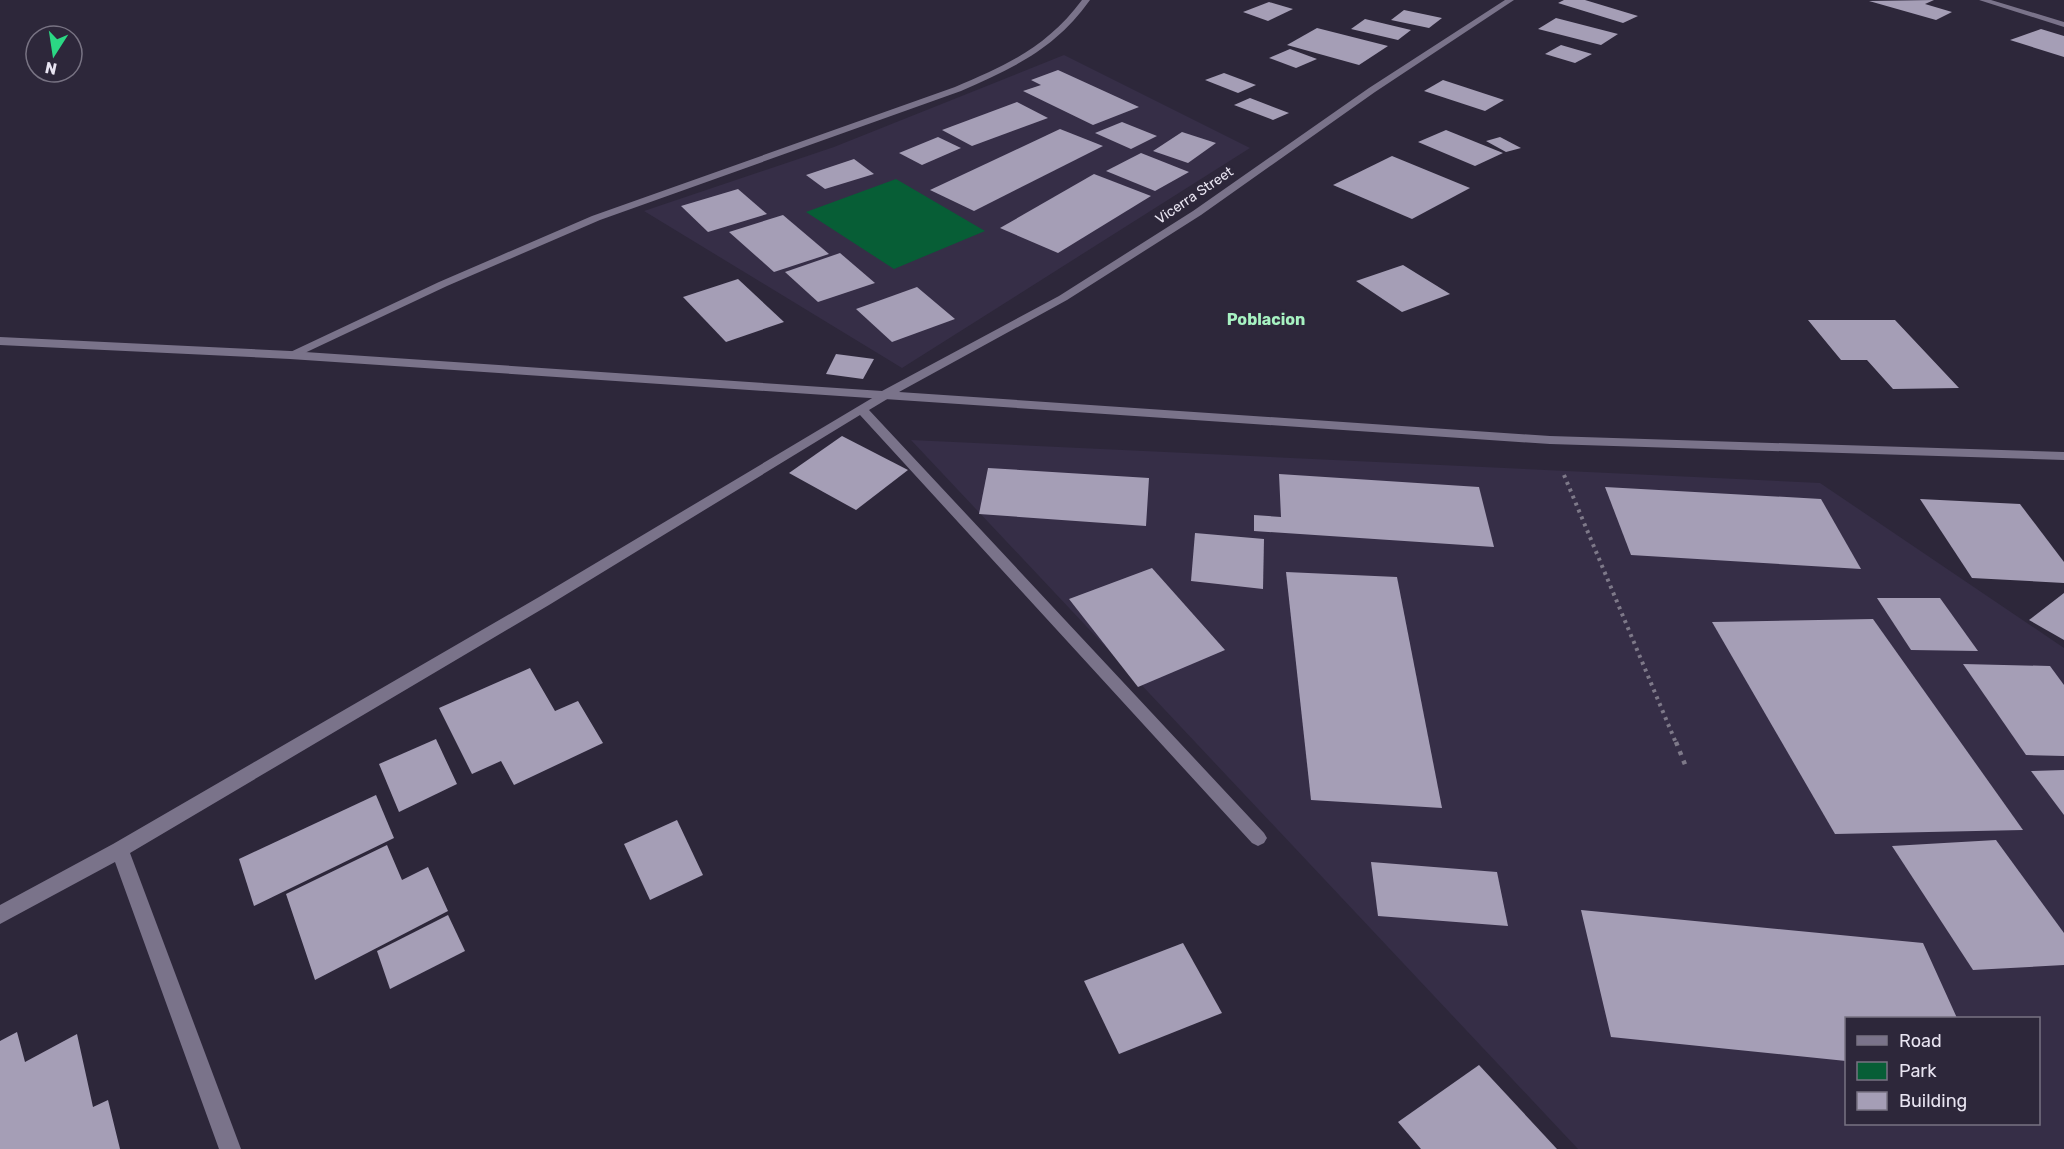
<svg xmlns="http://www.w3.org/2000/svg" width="2064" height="1149" viewBox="0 0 2064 1149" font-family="Rubik,sans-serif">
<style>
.built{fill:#362e47;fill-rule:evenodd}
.green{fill:#075e36}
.building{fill:#a59eb6}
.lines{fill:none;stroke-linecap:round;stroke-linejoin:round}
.path-far1{stroke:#7e7989;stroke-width:4;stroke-dasharray:3 4.5;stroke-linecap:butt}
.path{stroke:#7e7989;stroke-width:4.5;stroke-dasharray:4 6;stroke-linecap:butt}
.street{fill:#7a738a;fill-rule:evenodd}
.secondary{fill:#7a738a;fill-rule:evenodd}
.labels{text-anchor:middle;stroke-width:6;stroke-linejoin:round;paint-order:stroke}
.far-street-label{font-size:14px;fill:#e8e4f1;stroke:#2d273a}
.far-quarter-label{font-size:16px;font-weight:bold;fill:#a7f2c2;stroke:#2d273a}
</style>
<rect width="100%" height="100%" fill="#2d273a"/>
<g class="built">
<polygon points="1064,55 1250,148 902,368 644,211 834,147"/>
<path d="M911 440 1820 483 2064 648V1149H1578ZM1846 1018H2038V1124H1846Z"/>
</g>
<polygon class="green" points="896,179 985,231 894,269 806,212"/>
<g class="building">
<polygon points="1564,0 1585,0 1638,16 1623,23 1558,3"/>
<polygon points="1934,0 1925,4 1952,12 1936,20 1869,1"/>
<polygon points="1269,2 1293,9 1268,21 1243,12"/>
<polygon points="1404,10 1442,18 1429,28 1391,20"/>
<polygon points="1556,18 1618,34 1601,45 1538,29"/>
<polygon points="1365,19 1411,30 1398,40 1351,29"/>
<polygon points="1317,28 1388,46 1359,65 1287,45"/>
<polygon points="2041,29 2064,36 2064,57 2010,40"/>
<polygon points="1561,45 1592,54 1575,63 1545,54"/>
<polygon points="1290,49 1317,59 1296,68 1269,58"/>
<polygon points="1058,70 1139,107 1093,125 1023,91 1041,85 1031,80"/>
<polygon points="1224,73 1256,85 1238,93 1205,80"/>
<polygon points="1443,80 1504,100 1485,111 1424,91"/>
<polygon points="1250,98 1289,113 1273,120 1234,105"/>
<polygon points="1017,102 1048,118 972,146 942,130"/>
<polygon points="1122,122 1157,136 1131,149 1095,133"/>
<polygon points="1060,129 1103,146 974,211 930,190"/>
<polygon points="1446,130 1503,153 1475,166 1418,142"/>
<polygon points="1182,132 1216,143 1188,163 1153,151"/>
<polygon points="938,137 961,148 922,165 899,153"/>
<polygon points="1500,137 1521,148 1506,152 1486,141"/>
<polygon points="1141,153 1189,172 1155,191 1106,171"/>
<polygon points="1392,156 1470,188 1412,219 1333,185"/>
<polygon points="854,159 874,174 825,189 806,175"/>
<polygon points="1094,174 1151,196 1058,253 1000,228"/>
<polygon points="738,189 767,214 708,232 681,206"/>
<polygon points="783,215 829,254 774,272 729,232"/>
<polygon points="840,253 875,283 818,302 785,272"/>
<polygon points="1403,265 1450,294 1402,312 1356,281"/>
<polygon points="738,279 784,322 726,342 683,297"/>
<polygon points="917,287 955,319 892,342 856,309"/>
<polygon points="1808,320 1895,320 1959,388 1893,389 1867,360 1841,360"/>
<polygon points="836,354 874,359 863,379 826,374"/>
<polygon points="842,436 908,470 856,510 789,473"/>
<polygon points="988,468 1149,478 1146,526 979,514"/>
<polygon points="1279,474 1479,487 1494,547 1254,531 1254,515 1281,517"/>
<polygon points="1605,487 1821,499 1861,569 1631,555"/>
<polygon points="1920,499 2020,504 2064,562 2064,583 1972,578"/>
<polygon points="1195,533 1264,539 1263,589 1191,581"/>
<polygon points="1152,568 1225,650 1138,687 1069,599"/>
<polygon points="1286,572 1397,577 1442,808 1311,800"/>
<polygon points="2064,593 2064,640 2029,620"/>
<polygon points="1877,598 1940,598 1978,651 1911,650"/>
<polygon points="1873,619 2023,830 1835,834 1712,622"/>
<polygon points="1963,664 2050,666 2064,685 2064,756 2026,755"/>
<polygon points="530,668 555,711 578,701 603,743 514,785 501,761 472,774 439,708"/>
<polygon points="436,739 457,784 399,812 379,764"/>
<polygon points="2064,770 2064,815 2031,771"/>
<polygon points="376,795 394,838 254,906 239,859"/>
<polygon points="677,820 703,875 650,900 624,844"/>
<polygon points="1996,840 2064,933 2064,965 1973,970 1892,846"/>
<polygon points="387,845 402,880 428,867 448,911 315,980 286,894"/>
<polygon points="1371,862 1497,872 1508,926 1378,916"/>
<polygon points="1581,910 1923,943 1957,1018 1846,1018 1846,1061 1611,1037"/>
<polygon points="448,915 465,951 390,989 377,951"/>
<polygon points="1183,943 1222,1013 1119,1054 1084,981"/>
<polygon points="17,1032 25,1062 77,1034 93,1107 108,1100 120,1149 0,1149 0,1041"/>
<polygon points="1479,1065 1557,1149 1421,1149 1398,1122"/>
</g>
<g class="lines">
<polyline class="path-far1" points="1564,475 1676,743"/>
<polyline class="path" points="1676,742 1686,767"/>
<g class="street">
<path d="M1082 0H1090C1055 49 1015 67 961 91L600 220 447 286 294 358H286L284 355 439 282 592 216 955 87C1007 65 1047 47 1082 0Z"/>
<polygon points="1979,0 1991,0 2064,22 2064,27"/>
<polygon points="884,391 890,395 889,398 869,410 1264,833 1267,838 1264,843 1258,846 1252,843 860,415 549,605 130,853 241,1149 219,1149 115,862 0,924 0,905 113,844 539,597"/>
</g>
<polygon class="secondary" points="1505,0 1514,0 1375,92 1201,215 1067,300 899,392 1550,436 2064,452 2064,460 1550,444 290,359 0,345 0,337 290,351 882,391 1059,296 1193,211 1369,88"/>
</g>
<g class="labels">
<g class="far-street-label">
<text transform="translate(1194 195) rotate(-34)" y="5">Vicerra Street</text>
</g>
<g class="far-quarter-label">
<text x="1266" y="325">Poblacion</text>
</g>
</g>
<rect x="1845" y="1017" width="195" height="108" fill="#2d273a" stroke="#787383" stroke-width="1.5"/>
<rect x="1857" y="1036" width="30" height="9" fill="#7a738a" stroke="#787383" stroke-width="1.5"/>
<text x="1899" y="1047" font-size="18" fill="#e8e4f1">Road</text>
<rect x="1857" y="1062" width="30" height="18" fill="#075e36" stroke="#787383" stroke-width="1.5"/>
<text x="1899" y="1077" font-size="18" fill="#e8e4f1">Park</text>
<rect x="1857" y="1092" width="30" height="18" fill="#a59eb6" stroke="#787383" stroke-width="1.5"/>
<text x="1899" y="1107" font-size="18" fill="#e8e4f1">Building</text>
<g transform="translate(54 54) rotate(192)"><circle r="28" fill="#2d273a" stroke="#787383" stroke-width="1.5"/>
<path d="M0-4.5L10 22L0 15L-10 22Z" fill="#2bd884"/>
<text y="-9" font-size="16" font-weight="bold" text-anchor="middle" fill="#e8e4f1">N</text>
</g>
</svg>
